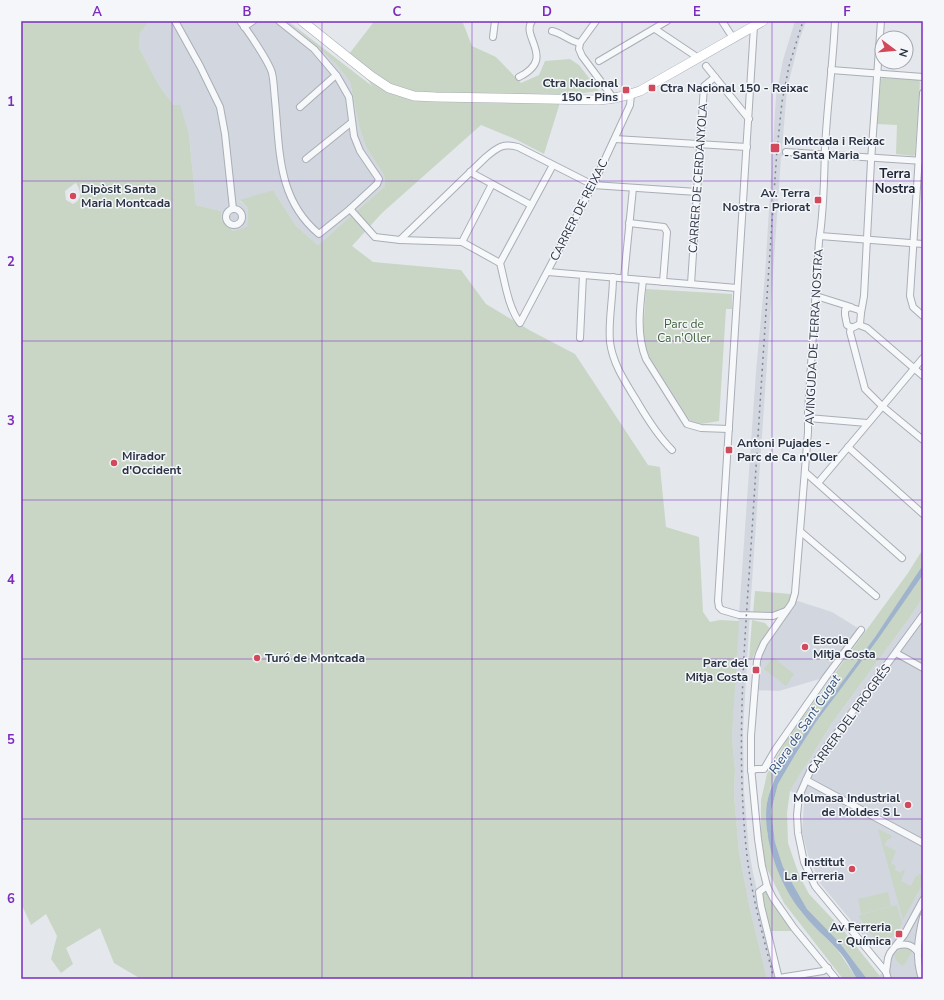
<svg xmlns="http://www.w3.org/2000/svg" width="944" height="1000" viewBox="0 0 944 1000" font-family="'Nunito Sans',sans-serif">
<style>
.built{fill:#d2d6de}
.green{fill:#c9d6c5;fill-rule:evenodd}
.water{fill:#9fb4cc}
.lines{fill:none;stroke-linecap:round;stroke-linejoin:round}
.minor-casing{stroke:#a9aeb7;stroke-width:8}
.secondary-casing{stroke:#a9aeb7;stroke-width:10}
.minor{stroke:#f7f8fa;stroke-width:6}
.secondary{stroke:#fff;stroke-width:9}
.rail{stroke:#7d8696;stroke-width:1.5;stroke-dasharray:2 4;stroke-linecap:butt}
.grid{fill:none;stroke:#7b2cbf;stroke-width:1;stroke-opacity:0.55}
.poi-dot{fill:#d1495b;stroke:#f4f6f9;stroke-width:1.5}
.labels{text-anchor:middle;stroke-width:3;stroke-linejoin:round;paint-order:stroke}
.poi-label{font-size:12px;font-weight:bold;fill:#2b3445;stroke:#f4f6f9;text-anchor:start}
.street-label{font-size:12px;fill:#2b3445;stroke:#f4f6f9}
.park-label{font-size:12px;fill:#3f6138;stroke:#f4f6f9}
.neighbourhood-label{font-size:13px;font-weight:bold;fill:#1d2536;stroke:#f4f6f9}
.water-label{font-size:13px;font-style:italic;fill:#34527a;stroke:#f4f6f9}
.neatline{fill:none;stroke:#7b2cbf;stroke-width:1.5}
.grid-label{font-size:13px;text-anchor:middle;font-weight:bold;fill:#7b2cbf}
</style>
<rect width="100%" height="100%" fill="#e4e7ec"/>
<g class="built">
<polygon points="146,21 288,21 336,64 350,82 359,126 366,147 384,175 385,186 318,245 296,226 273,190 240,201 248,208 247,228 233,231 222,221 221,211 196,205 189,135 174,105 160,87 139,48 140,33 148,23"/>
<polygon points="795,21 806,21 799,41 787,89 782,149 785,150 785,154 781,157 750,611 743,731 744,791 749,850 753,873 777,979 767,979 750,909 739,852 734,795 735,769 732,738 736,657 756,372 765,275 776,96 783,60"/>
<polygon points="923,597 923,979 880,979 879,975 886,972 887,953 890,945 880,946 868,941 820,883 808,855 802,832 804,804 805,798 790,791 832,723 910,617"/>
<polygon points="798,601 832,612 861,630 826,677 779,691 754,690 757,657 792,603"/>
</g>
<g class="green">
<path d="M21 21H146L148 23 140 33 139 48 160 87 174 105H180L189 135 196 205 221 211 222 221 233 231 247 227 248 208 240 200 273 190 296 226 318 245 385 186 384 175 366 147 359 126 350 82 336 64 288 21 372 86 349 54 373 23 371 21H459L463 23 472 46 496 57 521 83 539 75 545 61 570 59 579 65 599 91 560 96 559 106 544 154 515 139 481 125 382 213 352 246 373 262 461 270 486 304 531 331 575 354 648 465 660 467 666 527 699 537 703 612 710 622 720 620 739 621 732 738 735 769 734 795 739 852 750 909 767 979H141L114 963 100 928 66 948 73 964 61 973 51 959 57 936 46 914 31 925 21 903V710L23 708 21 705ZM76 183C81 191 83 199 73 204L66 200 65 191 74 184Z"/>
<polygon points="883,78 918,80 920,82 915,154 914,156 896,154 897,125 877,124 881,79"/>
<polygon points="646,289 732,294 732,309 726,309 719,421 701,424 692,423 687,416 647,353 643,332"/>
<polygon points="923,549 923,565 916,577 875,637 779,768 771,786 767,802 767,834 811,923 837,949 857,979 843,979 784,903 766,867 761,840 761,800 767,774 787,739 908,573"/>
<polygon points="923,575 923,597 910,617 832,723 790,791 787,813 788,843 799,875 809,894 843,930 879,975 880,979 867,979 839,942 807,909 783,867 775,842 771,811 778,784 795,755 816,722"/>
<path d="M755 591 790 594 791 598C783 616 770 614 753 613Z"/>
<polygon points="752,620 765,623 771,630 756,650 752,660 749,660"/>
<polygon points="773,657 794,674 786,686 764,669"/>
<polygon points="878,829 892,836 890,839 888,839 884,845 896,851 891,863 896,866 895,870 901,873 903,870 905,871 901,881 911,886 916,876 918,876 919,874 923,876 923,883 903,920"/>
<polygon points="767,886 794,928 791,931 767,931 759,892"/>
<polygon points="888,892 891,906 861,914 858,899"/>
<polygon points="897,905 902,923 897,934 882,943 876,941 859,917 860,915"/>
<polygon points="903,947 911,949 912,952 905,964 902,966 896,960 894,955 898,951"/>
</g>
<path class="water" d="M923 565V575L920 579 878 639 816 722 795 755 778 784 771 811 775 842 783 867 807 909 839 942 867 979H857C851 969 845 957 837 949 825 936 811 925 801 911 779 884 762 838 767 803 769 791 775 779 779 768L875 637Z"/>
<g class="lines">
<defs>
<g id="minor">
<polyline points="175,21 200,66 220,107 225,134 233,209"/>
<path d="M240 21C248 31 269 62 272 73 274 82 274 91 275 100 280 151 277 199 319 234L350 209 377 184 379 179 360 151 354 136 349 97 337 76 314 49 279 21"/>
<polyline points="596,21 580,43 579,49 582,56 614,99"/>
<polyline points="722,21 733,38"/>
<path d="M835 21C833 64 827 106 825 149 824 180 824 211 819 241L808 412V432L795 593 792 603 764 643 759 654 757 661 751 736V767L758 839 762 866 767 886 773 898 794 928 836 979"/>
<polyline points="754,26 718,601 719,607 722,610 739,615 773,616 786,611"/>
<polyline points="244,27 253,21"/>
<polyline points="655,29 694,55"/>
<path d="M552 31C562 33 569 41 580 43"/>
<polyline points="493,37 495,21"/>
<polyline points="599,61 667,21"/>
<polyline points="706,66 749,119"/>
<polyline points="831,70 923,77"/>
<path d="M519 77C557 58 520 37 532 21"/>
<polyline points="923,93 910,296 913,307 923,316"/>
<polyline points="300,107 336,75"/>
<polyline points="615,139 747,147"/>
<polyline points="786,152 923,161"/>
<polyline points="306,159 352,122"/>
<polyline points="470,172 531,205"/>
<path d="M350 209 375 237 400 240 462 242 500 263C505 282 508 307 520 323L593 185 630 105 631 94"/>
<circle cx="234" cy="217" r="8"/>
<polyline points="629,223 664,227 667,232 663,282"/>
<polyline points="820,236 923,244"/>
<path d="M400 240 486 157C498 147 503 143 518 147L593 185 697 192"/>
<polyline points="462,242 492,184"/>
<polyline points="500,263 553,165"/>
<polyline points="548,272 737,288"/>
<path d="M613 277C613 299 608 321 610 342 613 365 626 383 638 403 648 420 658 436 672 450"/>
<polyline points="624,278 633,188"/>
<path d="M643 280C640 306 636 335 646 359L687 424 701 428 729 429"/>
<polyline points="691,284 704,86 715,77"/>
<polyline points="816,296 851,307"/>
<polygon points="849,307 859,310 861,313 860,324 852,328 847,325 845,315 845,310"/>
<polyline points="861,313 864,296 871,161 881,21"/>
<polyline points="859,325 867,328 923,376"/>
<polyline points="851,327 850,332 865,389 882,406 923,440"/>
<polyline points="580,338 583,275"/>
<polyline points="808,418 867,423"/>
<polyline points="848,447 923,514"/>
<polyline points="805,472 902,558"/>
<polyline points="818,483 923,358"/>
<polyline points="801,532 876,596"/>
<polyline points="896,653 923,668"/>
<polyline points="751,771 756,769 764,769 775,750 826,677 861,630"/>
<polyline points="806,780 923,843"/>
<polyline points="767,886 759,892 761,906 779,979"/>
<path d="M896 946C905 943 911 944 918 952"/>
<polyline points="886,972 815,886 804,862 798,833 797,815 799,796 812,767 923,615"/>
<polyline points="779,978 823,971 828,968"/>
<polyline points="888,979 886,972 888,958 890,953 904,935 923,900"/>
<path d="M922 979C915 958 918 938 923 917"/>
</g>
<path id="secondary" d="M302 21 371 76 389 88 414 96 436 97 598 100C613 99 626 96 640 91L763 21"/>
</defs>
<use href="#minor" class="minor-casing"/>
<use href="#secondary" class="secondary-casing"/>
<use href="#minor" class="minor"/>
<use href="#secondary" class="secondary"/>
<path class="rail" d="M774 979C764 939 752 898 747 856 735 748 745 639 752 531 760 404 768 277 777 150L782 102 789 66 803 21"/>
</g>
<path class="grid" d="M172 21V979M322 21V979M472 21V979M622 21V979M772 21V979M21 181H923M21 341H923M21 500H923M21 659H923M21 819H923"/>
<g class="poi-dot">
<rect x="648" y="84" width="8" height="8" rx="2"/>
<rect x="622" y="86" width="8" height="8" rx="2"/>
<rect x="770" y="143" width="10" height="10" rx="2"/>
<circle cx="73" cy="196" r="4"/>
<rect x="814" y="196" width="8" height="8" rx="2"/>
<rect x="725" y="446" width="8" height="8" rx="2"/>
<circle cx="114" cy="463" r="4"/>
<circle cx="805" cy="647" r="4"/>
<circle cx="257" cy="658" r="4"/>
<rect x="752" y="666" width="8" height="8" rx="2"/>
<circle cx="908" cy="805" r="4"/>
<circle cx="852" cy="869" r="4"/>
<rect x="895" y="930" width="8" height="8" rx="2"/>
</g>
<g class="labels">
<g class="poi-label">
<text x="618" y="87" text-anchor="end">Ctra Nacional<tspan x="618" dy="14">150 - Pins</tspan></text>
<text x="660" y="92">Ctra Nacional 150 - Reixac</text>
<text x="784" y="145">Montcada i Reixac<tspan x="784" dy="14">- Santa Maria</tspan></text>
<text x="81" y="193">Dipòsit Santa<tspan x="81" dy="14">Maria Montcada</tspan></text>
<text x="810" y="197" text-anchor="end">Av. Terra<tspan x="810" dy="14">Nostra - Priorat</tspan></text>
<text x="737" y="447">Antoni Pujades -<tspan x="737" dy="14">Parc de Ca n'Oller</tspan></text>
<text x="122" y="460">Mirador<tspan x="122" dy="14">d'Occident</tspan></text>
<text x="813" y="644">Escola<tspan x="813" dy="14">Mitja Costa</tspan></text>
<text x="265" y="662">Turó de Montcada</text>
<text x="748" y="667" text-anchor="end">Parc del<tspan x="748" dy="14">Mitja Costa</tspan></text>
<text x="900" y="802" text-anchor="end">Molmasa Industrial<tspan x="900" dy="14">de Moldes S L</tspan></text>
<text x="844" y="866" text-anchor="end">Institut<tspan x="844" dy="14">La Ferreria</tspan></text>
<text x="891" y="931" text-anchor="end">Av Ferreria<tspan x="891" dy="14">- Química</tspan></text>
</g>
<g class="street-label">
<text transform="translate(698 178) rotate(-86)" y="4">CARRER DE CERDANYOLA</text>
<text transform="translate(579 210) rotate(-63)" y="4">CARRER DE REIXAC</text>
<text transform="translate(814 337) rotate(-87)" y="4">AVINGUDA DE TERRA NOSTRA</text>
<text transform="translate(849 719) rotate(-54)" y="4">CARRER DEL PROGRÉS</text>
</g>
<g class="park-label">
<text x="684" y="328">Parc de<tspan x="684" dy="14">Ca n'Oller</tspan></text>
</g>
<g class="neighbourhood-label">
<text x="895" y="178">Terra<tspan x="895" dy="15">Nostra</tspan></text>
</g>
<g class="water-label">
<text transform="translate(804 724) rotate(-56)" y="5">Riera de Sant Cugat</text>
</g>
</g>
<rect width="944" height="1000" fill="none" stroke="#f4f6f9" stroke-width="44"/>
<g transform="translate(894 50) rotate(106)"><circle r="19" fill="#f4f6f9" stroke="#a4a8b1"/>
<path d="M0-3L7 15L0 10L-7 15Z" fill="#d1495b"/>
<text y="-6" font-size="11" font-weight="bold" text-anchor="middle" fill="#2b3445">N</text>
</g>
<rect x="22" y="22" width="900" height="956" class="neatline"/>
<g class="grid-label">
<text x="97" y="16">A</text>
<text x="247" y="16">B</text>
<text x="397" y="16">C</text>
<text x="547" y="16">D</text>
<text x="697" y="16">E</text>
<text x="847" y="16">F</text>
<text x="11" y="106">1</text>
<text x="11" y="266">2</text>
<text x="11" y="425">3</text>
<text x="11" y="584">4</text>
<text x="11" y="744">5</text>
<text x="11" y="903">6</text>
</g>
</svg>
